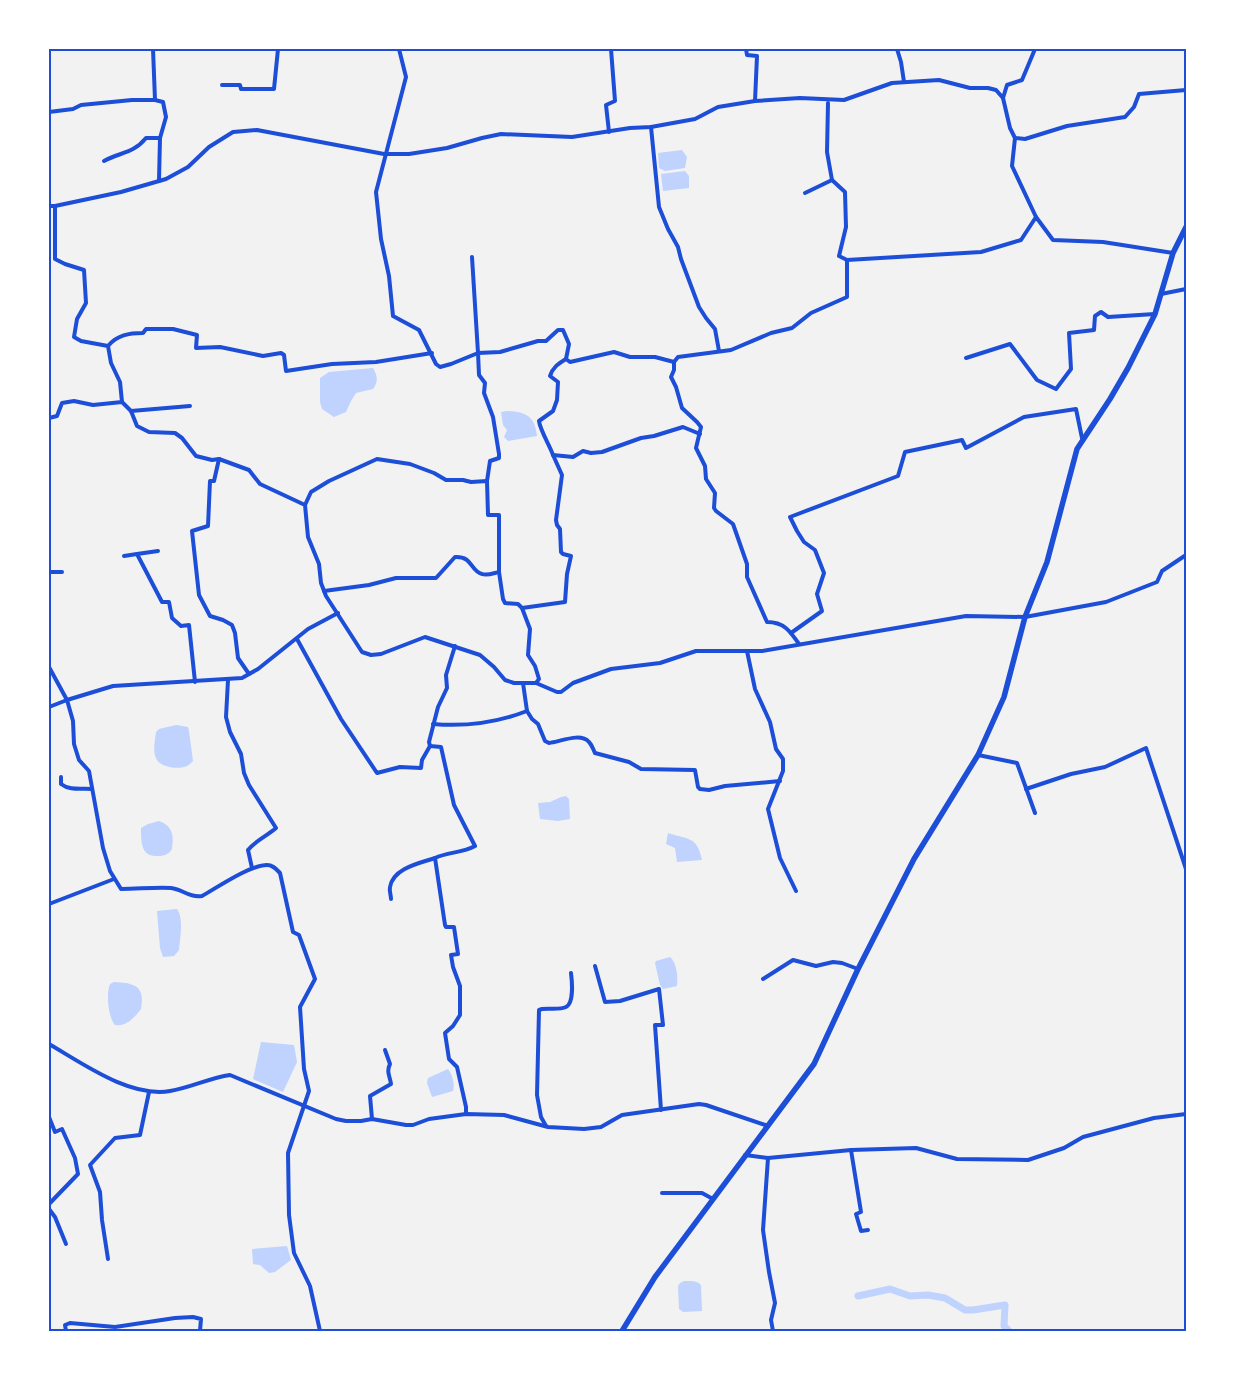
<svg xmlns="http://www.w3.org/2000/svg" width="1235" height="1380" viewBox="0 0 1235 1380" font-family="'Roboto Serif',serif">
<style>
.water{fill:#bfd3fe}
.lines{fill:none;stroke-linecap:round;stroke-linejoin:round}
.canal{stroke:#bfd3fe;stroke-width:7}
.minor{stroke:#1d4ed8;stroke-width:4}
.secondary{stroke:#1d4ed8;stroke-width:5.5}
.neatline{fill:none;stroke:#1d4ed8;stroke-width:2}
</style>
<rect width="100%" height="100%" fill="#f2f2f2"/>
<g class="water">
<polygon points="682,150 687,157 685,168 665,171 659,168 658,153"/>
<polygon points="685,171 689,176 689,188 663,191 661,174"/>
<path d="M373 368C378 376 378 382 373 389L356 393 351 401 346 412 334 417 322 409 320 402V378L329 372Z"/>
<path d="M507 411C526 412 535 416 537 436L508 441 504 437 507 430 503 425 501 412Z"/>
<path d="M176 725 188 727 189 731 193 761C191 763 189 765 187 766 179 770 161 767 157 760 152 752 155 741 156 732L159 729Z"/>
<polygon points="566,796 569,799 570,819 558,821 540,819 538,803 550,802 561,797"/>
<path d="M159 821C173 826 174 836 172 849 168 855 164 856 157 856 141 857 141 841 141 828L148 824Z"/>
<path d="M668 833C689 840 697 836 702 860L677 862 675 848 666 844Z"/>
<path d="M177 909C184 918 180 939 179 950L174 956 163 957 160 948 157 911Z"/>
<path d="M670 957C677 963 678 977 677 986L663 989 660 985 655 963 656 961Z"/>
<path d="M114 982C135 983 145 986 141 1009 135 1017 126 1027 115 1025 108 1017 106 994 110 984Z"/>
<polygon points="261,1042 294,1045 297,1062 283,1092 253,1079"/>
<path d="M448 1069C452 1074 455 1084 453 1091L432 1097 427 1083 428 1078Z"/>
<polygon points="287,1246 291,1260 275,1272 269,1273 260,1265 253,1264 252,1249"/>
<path d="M684 1281C690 1281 697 1280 701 1285L702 1311 683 1312 679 1309 678 1286 680 1283Z"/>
</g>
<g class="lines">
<polyline class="canal" points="858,1296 890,1289 910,1296 928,1295 945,1298 965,1310 973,1310 1005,1305 1004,1326 1009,1331"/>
<g class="minor">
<polyline points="153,49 155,100 163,102 166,117 160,138 159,181"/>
<polyline points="399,49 406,77 376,192 381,239 389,276 393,316 419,330 436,364 440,367 451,364 478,353 472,257"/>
<polyline points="746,49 747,55 757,56 755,101"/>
<polyline points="897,49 901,62 904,82"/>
<polyline points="222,85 240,85 241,89 274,89 278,49"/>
<polyline points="1003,98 1007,85 1022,80 1035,49"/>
<polyline points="828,103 827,152 832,180"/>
<polyline points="49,112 73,109 81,105 132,100 155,100"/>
<polyline points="651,127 659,207 668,229 678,247 681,259 699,307 706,318 715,329 719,351"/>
<polyline points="609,132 606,105 615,101 611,49"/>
<polyline points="1015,138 1012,166 1036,217"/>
<path d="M104 161C120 152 133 154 146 138H160"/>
<polyline points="805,193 832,180 845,192 846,227 839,256 847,260"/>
<polyline points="49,206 55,206 121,192 166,179 188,167 209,147 233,132 257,130 384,154 409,154 447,148 482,138 501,134 572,137 630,128 651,127 695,119 718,107 755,101 800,98 844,100 892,83 939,80 970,88 988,88 996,90 1003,98 1010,128 1015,138 1025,139 1067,126 1125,117 1134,107 1139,94 1186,90"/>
<polyline points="55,206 55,259 65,264 84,270 86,303 77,319 74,337 81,341 108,346 111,363 120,382 122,402"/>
<polyline points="1161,294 1186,289"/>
<path d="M108 346C117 335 129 333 143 333L146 329H173L197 335 196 348 220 347 263 356 281 353 284 355 286 371 332 364 376 362 432 353"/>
<polyline points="966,358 1010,344 1037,380 1056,389 1071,369 1069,333 1094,330 1095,316 1101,312 1108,317 1155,314"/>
<path d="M566 359C558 364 553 367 550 376L558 382 557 400 553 411 539 421C540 430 550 446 553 455L573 457 583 451 591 453 602 452 641 438 654 436 683 427 700 434"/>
<path d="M674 362V370L671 377 676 387 682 408 697 422 701 427 696 448 705 466 706 479 715 493 714 508 716 511 733 524 747 564V577L767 622C784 622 790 631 799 644"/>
<polyline points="131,411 190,406"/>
<polyline points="49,418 57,416 62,403 74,401 93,405 122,402 131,411 137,426 149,432 175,433 182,438 196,456 212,460 219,459 249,470 260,484 305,505 308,537 319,564 321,583 326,596 362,652 371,655 381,654 425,637 480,655 494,667 505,680 514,683 536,683 557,692 561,692 573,683 611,669 660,663 696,651 762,651 966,616 1025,617 1106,602 1157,582 1162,571 1186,555"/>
<polyline points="219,459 214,481 210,481 208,526 192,531 199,595 210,616 223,620 232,625 235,633 238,658 249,674"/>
<polyline points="487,481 490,461 499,458 499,454 493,417 484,393 485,383 479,375 478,353 500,352 538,341 546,341 558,330 563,330 569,344 566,359 570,362 614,352 630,357 655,357 674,362 678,357 731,350 771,333 792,328 811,313 847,297 847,260 981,252 1021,240 1036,217 1053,240 1103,242 1173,253"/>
<polyline points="305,505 311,492 329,481 377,459 410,464 434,473 446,480 463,480 471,482 487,481 488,515 499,515 499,572 503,599 505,603 518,604 522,608"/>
<polyline points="158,551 137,554 162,602 169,602 172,618 181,626 189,625 195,682"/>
<polyline points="124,556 137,554"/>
<polyline points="49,572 62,572"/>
<path d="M324 591 369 585 396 578H436L455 557C473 556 470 571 482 574 487 576 494 573 499 572"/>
<polyline points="791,633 822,611 817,594 824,573 815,550 804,542 797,531 790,517 898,476 905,452 962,440 966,448 1024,417 1076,409 1082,438"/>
<polyline points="297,639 341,719 377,773 400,767 421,768 422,760 430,746"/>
<path d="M455 646 446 675 447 688 438 707 429 742 430 746 441 747 454 805 475 846C462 853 448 852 435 858L445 925 446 927H454L458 954 451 955 453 967 460 986V1015L453 1026 445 1033 449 1059 457 1067 466 1107V1114"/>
<polyline points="747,651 755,689 770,722 776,749 783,759 783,771 768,809 780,858 796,891"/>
<path d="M49 667 67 700 73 721 74 744 79 760 89 771 103 848 110 871 121 889C138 889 155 887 171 888 182 889 189 898 202 896 218 887 250 865 267 865 273 865 276 869 280 873L293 932 299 935 315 979 300 1007 304 1069 309 1091 288 1153 289 1215 294 1253 310 1286 320 1331"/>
<path d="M228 680 226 717 230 732 241 754 244 773 249 785 276 828C267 836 256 840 248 850L252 868"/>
<path d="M523 683 527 711 532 719 538 724 545 741 549 743C560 742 580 732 589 742 592 745 593 749 595 753L629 762 641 769 695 770 698 787 700 789 709 790 725 786 780 781"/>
<polyline points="536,683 539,679 535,666 528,655 530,629 522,608 565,602 567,574 571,556 563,554 561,552 560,529 557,525 556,520 562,475 553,455"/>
<polyline points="49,707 67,700 113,686 242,678 258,669 308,629 338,613"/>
<path d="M433 724C467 727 496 723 527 711"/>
<polyline points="978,755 1017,763 1035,813"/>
<path d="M61 777V784C70 791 81 788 92 789"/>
<polyline points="1026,789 1071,774 1105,767 1146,748 1186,869"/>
<path d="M391 899C391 895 389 891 390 887 393 868 420 863 435 858"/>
<polyline points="49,904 114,879"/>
<polyline points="595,966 605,1002 620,1001 659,989 663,1025 655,1025 661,1110"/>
<polyline points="763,979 793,960 816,966 833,962 842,963 858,969"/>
<path d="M49 1044C82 1063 130 1098 170 1091 190 1088 209 1078 230 1075L336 1119 346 1121H361L372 1119 406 1125H413L429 1119 466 1114 504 1115 548 1127 584 1129 601 1127 622 1115 699 1104 706 1105 768 1126"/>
<polyline points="49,1117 55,1132 62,1129 75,1158 78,1174 49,1204"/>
<path d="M372 1119 370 1096 391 1084C390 1076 386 1072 390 1064L385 1050"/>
<path d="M546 1126 541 1117 537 1095 539 1010 542 1009C549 1008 560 1010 566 1007 574 1003 572 981 571 973"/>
<polyline points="851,1150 861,1212 856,1214 861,1231 868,1230"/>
<polyline points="745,1155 768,1158 851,1150 916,1148 957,1159 1028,1160 1064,1148 1083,1137 1154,1118 1186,1114"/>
<polyline points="768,1158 763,1230 769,1272 775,1303 771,1320 773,1331"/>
<polyline points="662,1193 702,1193 713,1199"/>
<polyline points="49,1209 55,1217 66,1244"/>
<polyline points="108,1259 102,1220 100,1192 90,1165 115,1138 140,1135 149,1092"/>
<polyline points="66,1331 65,1325 70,1323 115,1327 175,1318 193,1317 201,1319 200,1331"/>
</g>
<polyline class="secondary" points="622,1331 655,1277 814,1064 858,969 914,859 978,755 1004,697 1025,617 1047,562 1077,449 1110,399 1128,368 1155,314 1173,253 1186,227"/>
</g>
<rect width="1235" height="1380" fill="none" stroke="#ffffff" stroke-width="100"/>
<rect x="50" y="50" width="1135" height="1280" class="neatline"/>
</svg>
